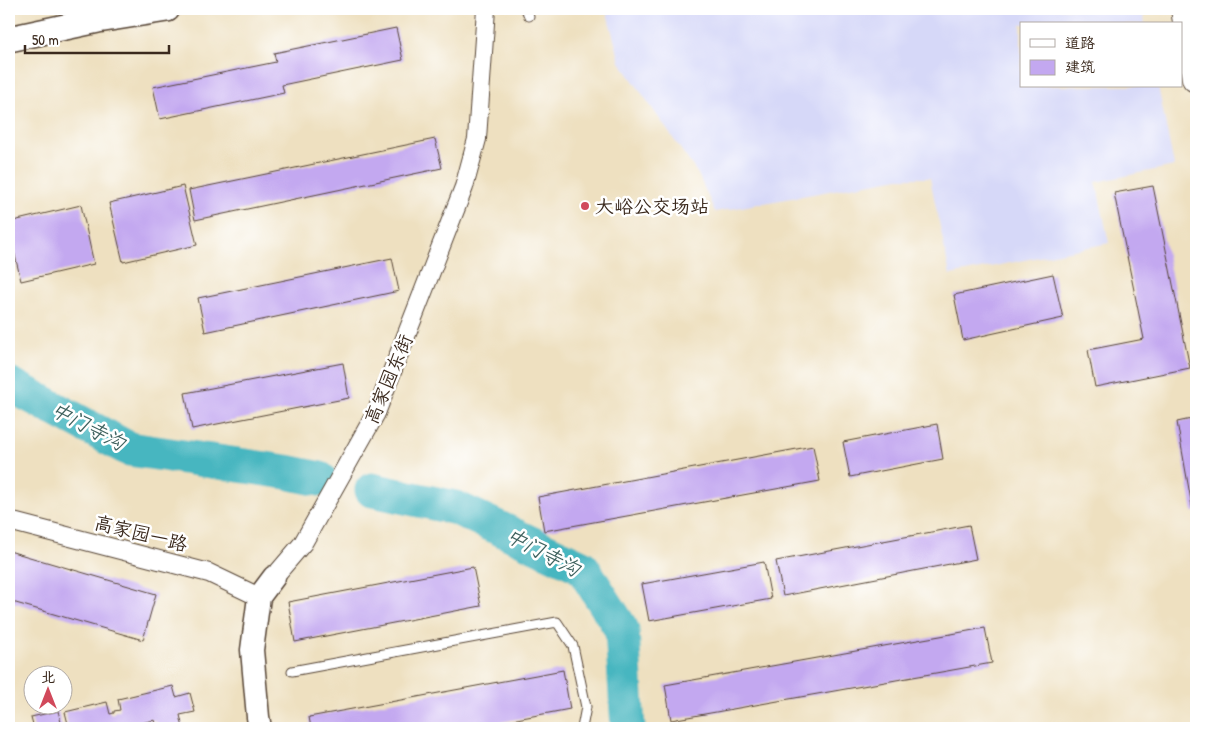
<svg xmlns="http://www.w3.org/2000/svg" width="1205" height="737" viewBox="0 0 1205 737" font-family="'Patrick Hand','LXGW WenKai TC',sans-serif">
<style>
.built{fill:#d6d8f8}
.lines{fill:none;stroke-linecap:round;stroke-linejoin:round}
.river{stroke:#47b6c0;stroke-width:35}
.building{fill:#c3a8f0}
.service-casing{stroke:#564536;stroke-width:11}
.minor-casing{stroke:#564536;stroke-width:20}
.tertiary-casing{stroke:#564536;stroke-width:25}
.secondary-casing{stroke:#564536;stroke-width:28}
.primary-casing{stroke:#564536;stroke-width:30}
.service{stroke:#fff;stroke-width:9}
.minor{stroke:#fff;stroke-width:18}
.tertiary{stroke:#fff;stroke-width:22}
.secondary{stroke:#fff;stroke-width:25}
.primary{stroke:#fff;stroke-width:28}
.poi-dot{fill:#d1495b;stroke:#fff;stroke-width:2}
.labels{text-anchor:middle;stroke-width:5;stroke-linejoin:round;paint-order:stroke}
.poi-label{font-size:19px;fill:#3b2a1e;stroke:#fff;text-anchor:start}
.street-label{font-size:19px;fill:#3b2a1e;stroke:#fff}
.water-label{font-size:20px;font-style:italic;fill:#40625f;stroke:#fff}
</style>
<rect width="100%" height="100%" fill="#fff"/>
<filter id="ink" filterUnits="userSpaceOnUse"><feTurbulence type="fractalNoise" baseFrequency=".02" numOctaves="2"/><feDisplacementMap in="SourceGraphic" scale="10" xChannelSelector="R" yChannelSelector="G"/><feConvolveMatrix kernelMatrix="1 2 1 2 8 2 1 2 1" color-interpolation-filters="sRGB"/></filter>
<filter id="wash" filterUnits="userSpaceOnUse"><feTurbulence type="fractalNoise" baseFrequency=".0096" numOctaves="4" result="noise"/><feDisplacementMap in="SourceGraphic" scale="20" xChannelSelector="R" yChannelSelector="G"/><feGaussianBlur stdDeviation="1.12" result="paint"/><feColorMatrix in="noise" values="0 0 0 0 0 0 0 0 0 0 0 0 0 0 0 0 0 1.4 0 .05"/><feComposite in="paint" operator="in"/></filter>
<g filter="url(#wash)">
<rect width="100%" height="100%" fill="#eee0c0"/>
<polygon class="built" points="606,9 1142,9 1145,24 1021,24 1021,86 1158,86 1174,166 1096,182 1109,243 950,275 930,178 899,178 715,212 698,174 620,62"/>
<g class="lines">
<g class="river">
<polyline points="9,384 129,449 286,472 320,479"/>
<polyline points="372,490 456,508 582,567 622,630 628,728"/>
</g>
</g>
<g id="blocks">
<g class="building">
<polygon points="396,28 403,60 282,85 284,93 160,119 153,87 276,62 274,53"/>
<polygon points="435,139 442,168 195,220 189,190"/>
<polygon points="183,186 197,245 123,262 109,203"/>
<polygon points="1153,186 1190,368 1095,387 1088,350 1144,339 1114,193"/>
<polygon points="81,205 94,264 21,281 9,230 9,222"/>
<polygon points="392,258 399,291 205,332 198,298"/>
<polygon points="1053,274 1063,318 963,340 954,295"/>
<polygon points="343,363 349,398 192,429 185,393"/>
<polygon points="1196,418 1196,512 1193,512 1177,422"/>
<polygon points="937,424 943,459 850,477 843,442"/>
<polygon points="813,446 820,481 544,531 538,497"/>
<polygon points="969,525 976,559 783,596 776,561"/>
<polygon points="9,551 156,594 143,640 9,601"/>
<polygon points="764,562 771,599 649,621 642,584"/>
<polygon points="473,567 481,606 295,642 288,602"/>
<polygon points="985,628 992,663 671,720 665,685"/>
<polygon points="563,670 570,709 469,728 311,728 309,717"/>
<polygon points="173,686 176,697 190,693 195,712 180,715 183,728 157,728 155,720 141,723 142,728 34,728 31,717 58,711 62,726 68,724 65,712 107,702 110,714 114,713 114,711 120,710 118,699"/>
</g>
</g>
</g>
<g filter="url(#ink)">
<use href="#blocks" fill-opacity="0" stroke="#564536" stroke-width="1"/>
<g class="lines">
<defs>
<g id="service">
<polyline points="526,9 529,16"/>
<polyline points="292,671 557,622 573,646 586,707 582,728"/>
</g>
<g id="minor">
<polyline points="9,521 209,573 259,597"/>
<polyline points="274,577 303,543 376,413 464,187 477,139 486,9"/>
</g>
<polyline id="tertiary" points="260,728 258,717 252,650 259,597 274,577"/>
<polyline id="secondary" points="9,39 98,20 167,9"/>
<polyline id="primary" points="1185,9 1196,78"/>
</defs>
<use href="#service" class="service-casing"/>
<use href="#minor" class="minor-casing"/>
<use href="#tertiary" class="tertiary-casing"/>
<use href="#secondary" class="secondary-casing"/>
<use href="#primary" class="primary-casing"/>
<use href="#service" class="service"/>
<use href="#minor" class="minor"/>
<use href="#tertiary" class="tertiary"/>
<use href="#secondary" class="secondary"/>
<use href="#primary" class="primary"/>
</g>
</g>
<circle class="poi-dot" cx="585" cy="206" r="5"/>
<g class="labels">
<g class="poi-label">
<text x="595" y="213">大峪公交场站</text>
</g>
<g class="street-label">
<text transform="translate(388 379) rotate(-67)" y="7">高家园东街</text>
<text transform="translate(141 533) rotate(14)" y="7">高家园一路</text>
</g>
<g class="water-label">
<text transform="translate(88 426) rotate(28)" y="7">中门寺沟</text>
<text transform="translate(543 552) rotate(28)" y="7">中门寺沟</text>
</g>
</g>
<rect width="1205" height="737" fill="none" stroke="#fff" stroke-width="30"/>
<rect x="1020" y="22" width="162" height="65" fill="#ffffff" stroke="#b1aaa5"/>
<rect x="1030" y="39" width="25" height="8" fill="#ffffff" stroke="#b1aaa5"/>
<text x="1065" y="48" font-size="15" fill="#3b2a1e">道路</text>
<rect x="1030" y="60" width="25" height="15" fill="#c3a8f0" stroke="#b1aaa5"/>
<text x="1065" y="72" font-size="15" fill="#3b2a1e">建筑</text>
<g transform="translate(48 690)"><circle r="24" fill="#ffffff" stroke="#b1aaa5"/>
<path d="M0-4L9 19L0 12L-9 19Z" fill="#d1495b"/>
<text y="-8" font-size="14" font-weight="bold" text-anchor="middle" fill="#3b2a1e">北</text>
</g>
<path d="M25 45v8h144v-8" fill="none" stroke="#3b2a1e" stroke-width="2.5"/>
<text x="32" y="45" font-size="15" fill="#3b2a1e" stroke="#ffffff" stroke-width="4" paint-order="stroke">50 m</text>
</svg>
